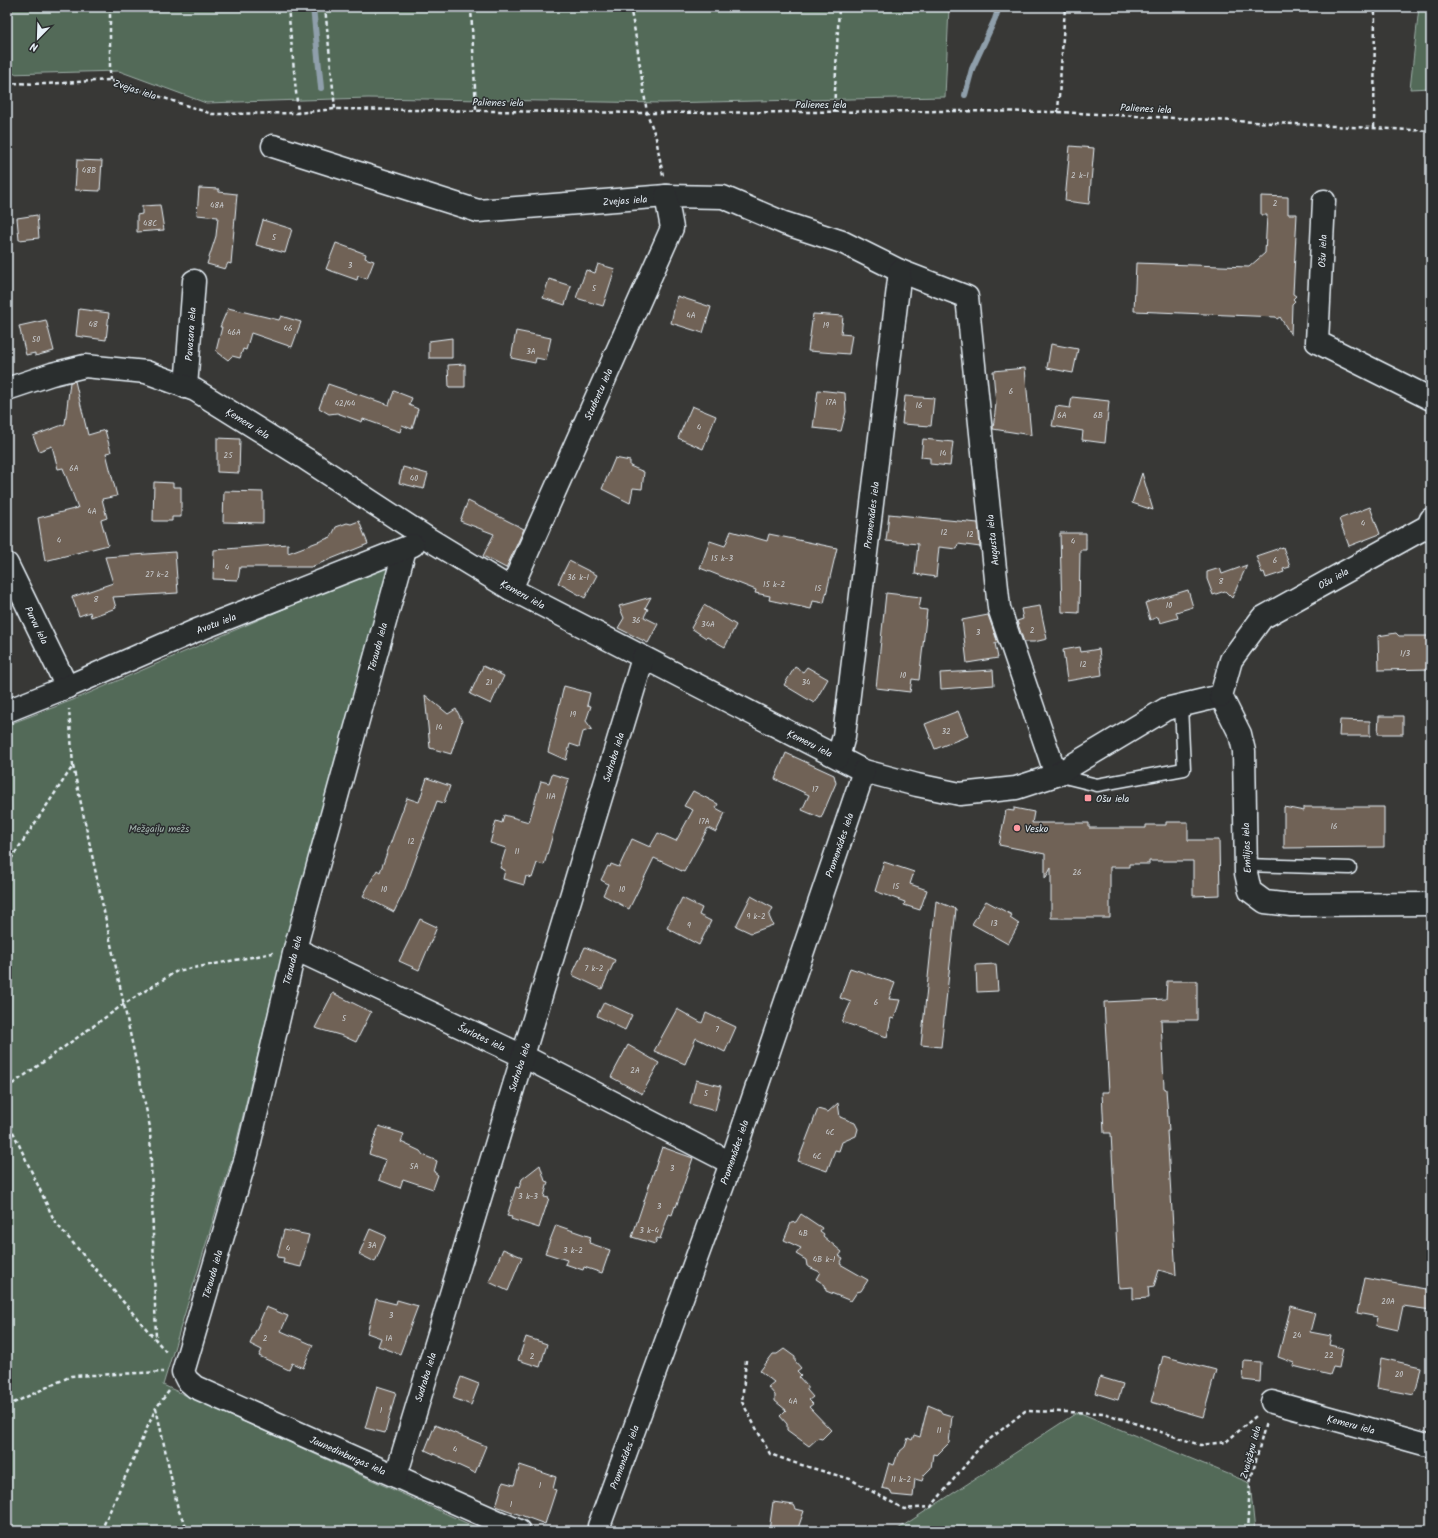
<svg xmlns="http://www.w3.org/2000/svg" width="1438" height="1538" viewBox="0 0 1438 1538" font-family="Kalam,sans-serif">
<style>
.green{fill:#536b58;stroke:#9eaea8}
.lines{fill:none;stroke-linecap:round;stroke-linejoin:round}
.stream{stroke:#8f9fab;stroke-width:6}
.building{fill:#706256;stroke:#e8f1f8}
.service-casing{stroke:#e8f1f8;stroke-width:15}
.minor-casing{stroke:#e8f1f8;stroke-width:25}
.path{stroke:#e8f1f8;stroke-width:2.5;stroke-dasharray:4 3;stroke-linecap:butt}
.service{stroke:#2a2d2e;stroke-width:12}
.minor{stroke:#2a2d2e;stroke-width:22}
.poi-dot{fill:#ff9aa2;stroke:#2a2d2e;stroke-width:1.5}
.labels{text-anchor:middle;stroke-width:3;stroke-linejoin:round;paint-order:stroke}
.number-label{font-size:8px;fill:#cacdd0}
.street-label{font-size:10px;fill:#e8f1f8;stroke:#2a2d2e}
.poi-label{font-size:10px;fill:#e8f1f8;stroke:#2a2d2e;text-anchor:start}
.park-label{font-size:10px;fill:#a5b5b0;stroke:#2a2d2e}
</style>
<rect width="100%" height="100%" fill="#383836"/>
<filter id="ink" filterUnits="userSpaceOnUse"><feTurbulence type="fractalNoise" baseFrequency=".025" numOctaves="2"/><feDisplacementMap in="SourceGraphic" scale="8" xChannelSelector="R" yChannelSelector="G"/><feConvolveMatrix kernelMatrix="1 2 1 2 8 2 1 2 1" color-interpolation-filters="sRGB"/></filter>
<g filter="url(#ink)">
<g class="green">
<polygon points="7,7 949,7 945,97 662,103 368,98 206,103 119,71 7,74"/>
<polygon points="1419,7 1431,7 1431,88 1410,89"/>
<polygon points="390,563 283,952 234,1152 163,1385 484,1531 7,1531 7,725 73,700"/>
<polygon points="1078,1412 1250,1483 1255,1531 895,1531"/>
</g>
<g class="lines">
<g class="stream">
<polyline points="313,7 321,88"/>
<polyline points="965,95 972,69 995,19 999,7"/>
</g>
</g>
<g class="building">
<polygon points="1070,146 1094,148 1089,204 1065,201"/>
<polygon points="77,160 102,161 100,191 75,190"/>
<polygon points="199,188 219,189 219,192 237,194 231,264 228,263 225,269 207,264 216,236 218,217 197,215"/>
<polygon points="1261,196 1288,197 1288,214 1297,214 1293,294 1296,296 1293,299 1295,301 1292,304 1291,335 1280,317 1277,319 1276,317 1134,311 1136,263 1249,267 1265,253 1267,215 1261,215"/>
<polygon points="160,205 164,230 137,232 137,215 142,214 142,206"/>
<polygon points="37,215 39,238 19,240 17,218"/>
<polygon points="263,220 292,229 285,253 256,245"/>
<polygon points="336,243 366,254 365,258 374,261 367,279 358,276 357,280 326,269"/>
<polygon points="598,264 615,269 603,306 576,298 586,270 595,273"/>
<polygon points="549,279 571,286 565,305 543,298"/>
<polygon points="677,296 711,307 703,333 671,323"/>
<polygon points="228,308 279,320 281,316 301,322 292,347 251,333 246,350 243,349 240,358 232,356 228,360 216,351 222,327 220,327"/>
<polygon points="79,309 109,313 106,340 76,336"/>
<polygon points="813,314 843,316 841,334 852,335 849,354 808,351"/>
<polygon points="46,320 54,351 35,356 35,353 26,355 19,326"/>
<polygon points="516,331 551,338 546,360 536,358 535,363 511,358"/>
<polygon points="452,338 452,358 429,358 429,341"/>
<polygon points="1051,344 1078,349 1073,373 1047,368"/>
<polygon points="465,364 465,387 449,387 448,365"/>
<polygon points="1025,368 1031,435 993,429 996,404 993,371"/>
<polygon points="75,381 88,435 105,430 111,452 106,453 117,496 102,499 107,518 101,520 108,545 45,561 38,518 78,508 63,468 58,469 52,446 39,451 33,436 65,424 70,382"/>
<polygon points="328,384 389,405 394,391 412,398 409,405 418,409 412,429 402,425 400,432 363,419 362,422 337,413 329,414 319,408"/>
<polygon points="818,390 845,393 846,412 841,431 813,428"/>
<polygon points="905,396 934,398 931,426 902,424"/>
<polygon points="1072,397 1109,401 1105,443 1082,440 1083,431 1052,426 1056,406 1070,408"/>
<polygon points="692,406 716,416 703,449 678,438"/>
<polygon points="217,438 240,439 239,473 217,472"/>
<polygon points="923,439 953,442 950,466 930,464 930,458 921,457"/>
<polygon points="615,458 630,461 630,466 644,472 642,489 633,488 630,503 602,489"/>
<polygon points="403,467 428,474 424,489 399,483"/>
<polygon points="1142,473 1153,510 1132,503"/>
<polygon points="154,482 173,483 173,487 181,487 181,517 172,517 172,521 153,521"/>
<polygon points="224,491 263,492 263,523 223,522"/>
<polygon points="468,501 524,529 506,568 483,556 494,534 460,521"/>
<polygon points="1370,507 1380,534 1349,546 1339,519"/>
<polygon points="889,514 978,523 980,547 958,544 957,549 939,547 936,577 915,574 918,544 886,541"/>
<polygon points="359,521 368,544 311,567 240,567 238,580 213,579 214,550 288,544 288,553 331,537 336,527 347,523 351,524"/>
<polygon points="731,531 767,541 769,534 837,548 824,603 813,601 811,609 769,600 770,596 755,593 756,590 700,568 710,541 725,546"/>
<polygon points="1060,533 1086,533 1086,550 1080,550 1079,613 1062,612"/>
<polygon points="1283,547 1290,567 1283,569 1284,572 1266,578 1264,572 1262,573 1256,556"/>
<polygon points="175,552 178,593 113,597 116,608 91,617 90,612 79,616 72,597 113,583 105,557"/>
<polygon points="569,561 597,575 585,598 558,583"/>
<polygon points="1247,565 1232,598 1225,591 1213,595 1207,579 1207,572 1220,568 1222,574"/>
<polygon points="1188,590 1193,607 1176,612 1178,618 1160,623 1158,617 1150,620 1145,603"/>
<polygon points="886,593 921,597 919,609 927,610 919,680 912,679 910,692 876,688"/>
<polygon points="651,597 645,608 648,609 644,617 658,624 648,643 618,628 624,618 619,606"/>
<polygon points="704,605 736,625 725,647 707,637 706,638 691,628"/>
<polygon points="1040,606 1047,639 1034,642 1024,642 1017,621 1023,619 1021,609"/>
<polygon points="988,615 998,643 995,643 998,658 967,663 962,620"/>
<polygon points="1396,633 1399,636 1431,636 1431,669 1379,670 1378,636"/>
<polygon points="1080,647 1081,652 1099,649 1102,675 1067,681 1063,650"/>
<polygon points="483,666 504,676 491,704 470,694"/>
<polygon points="795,667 803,672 807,667 828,679 814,703 784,685"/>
<polygon points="993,670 994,685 941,689 940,673"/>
<polygon points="564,686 590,693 587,705 591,706 586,721 592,729 583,732 579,747 570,744 566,760 548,752"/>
<polygon points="425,695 448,714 456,709 462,721 451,754 430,748"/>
<polygon points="958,711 968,736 935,749 925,724"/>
<polygon points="1379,716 1403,716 1403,734 1378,734"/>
<polygon points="1340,720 1370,721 1370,736 1339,736"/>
<polygon points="786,753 834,775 836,783 821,818 802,810 809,795 775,779"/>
<polygon points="552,774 569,779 544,865 537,863 532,878 526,876 524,885 503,879 505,870 500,868 506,848 490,843 496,821 502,823 504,815 529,822 541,781 549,783"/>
<polygon points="427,778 450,786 444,803 437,801 405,889 394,912 363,896 377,870 380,872 407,798 419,802"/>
<polygon points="693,791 718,804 716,808 725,813 716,832 708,828 684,872 654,858 629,909 603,895 608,884 601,880 608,866 610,867 611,864 619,867 632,839 650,847 658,833 676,841 693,810 684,806"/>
<polygon points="1284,807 1304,811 1304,807 1384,807 1384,847 1284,848"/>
<polygon points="1014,808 1034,812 1032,823 1089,823 1089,828 1146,828 1146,825 1166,825 1166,822 1188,822 1188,840 1219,840 1220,895 1193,896 1193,861 1149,861 1149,864 1129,864 1129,867 1110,867 1110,918 1051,918 1051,868 1045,879 1045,854 999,845 1006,810 1014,811"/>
<polygon points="884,862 914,872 910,884 927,890 920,910 904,905 905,902 875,891"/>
<polygon points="751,896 773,908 769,916 773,925 751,933 736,926"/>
<polygon points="682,898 702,908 699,915 711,921 699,945 667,928"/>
<polygon points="936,901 956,909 941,1047 921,1045"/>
<polygon points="986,901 1012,915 1010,918 1019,924 1008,944 972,924"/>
<polygon points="420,919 437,927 419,970 399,961"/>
<polygon points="585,947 615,960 602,989 572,975"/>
<polygon points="996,964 998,991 977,992 976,965"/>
<polygon points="850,968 895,983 889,999 900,1000 894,1019 891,1018 887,1037 842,1022 851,1002 840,998"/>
<polygon points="1167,981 1197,981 1197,1020 1161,1020 1164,1088 1166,1089 1169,1131 1167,1131 1176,1275 1159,1270 1154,1286 1148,1287 1149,1298 1133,1299 1133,1287 1119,1288 1111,1133 1104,1133 1102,1092 1109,1092 1104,1002 1166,999"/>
<polygon points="333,993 371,1012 356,1042 343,1036 315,1028"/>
<polygon points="604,1002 632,1015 625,1030 597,1016"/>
<polygon points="677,1009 702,1023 706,1013 736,1027 725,1052 696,1038 685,1064 654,1051"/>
<polygon points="628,1045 659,1063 642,1094 611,1077"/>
<polygon points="696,1080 721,1086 715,1111 690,1104"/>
<polygon points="838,1103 840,1117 855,1123 858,1129 856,1136 842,1142 839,1151 835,1150 827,1171 798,1161 818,1109 828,1112"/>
<polygon points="379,1126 404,1134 401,1142 420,1151 423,1155 437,1161 434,1172 438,1175 433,1189 403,1179 400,1188 379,1180 386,1160 369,1154"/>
<polygon points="662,1147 693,1158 676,1207 675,1206 672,1215 669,1214 660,1239 657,1238 655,1244 632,1237"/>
<polygon points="540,1165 545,1181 548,1182 544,1197 549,1198 539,1228 511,1219 512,1217 507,1216 516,1187 519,1188 522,1179"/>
<polygon points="801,1214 822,1228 820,1231 824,1234 823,1236 842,1252 839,1256 843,1258 840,1264 868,1280 861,1291 857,1292 851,1301 826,1291 825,1285 816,1279 820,1272 807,1266 806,1260 796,1254 801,1248 784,1240 791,1223 796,1222"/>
<polygon points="556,1225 591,1237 589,1243 610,1250 602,1273 584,1267 583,1270 565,1264 567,1260 545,1253"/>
<polygon points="370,1229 386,1236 375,1262 359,1254"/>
<polygon points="284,1230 309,1235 301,1267 283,1263 284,1258 277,1257"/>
<polygon points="503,1249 522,1257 508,1291 489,1282"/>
<polygon points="1364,1278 1431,1290 1431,1310 1403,1306 1398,1330 1376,1325 1378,1317 1357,1313"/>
<polygon points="376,1299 396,1304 397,1300 418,1306 400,1354 378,1346 381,1338 367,1333"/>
<polygon points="1291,1306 1315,1313 1310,1332 1331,1336 1329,1345 1343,1348 1339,1368 1333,1367 1330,1375 1293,1366 1294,1363 1278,1357"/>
<polygon points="266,1307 288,1316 281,1331 313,1345 303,1368 292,1363 289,1370 259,1356 262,1350 250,1344"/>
<polygon points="526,1337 547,1344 540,1367 518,1360"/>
<polygon points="784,1349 795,1357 795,1361 801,1368 797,1371 801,1375 799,1377 807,1386 807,1390 813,1397 809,1400 813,1404 809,1407 831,1430 822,1439 818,1438 809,1446 787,1430 787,1424 780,1416 786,1410 775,1401 775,1395 768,1387 774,1382 760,1371 773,1354 777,1354"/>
<polygon points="1163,1356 1216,1370 1203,1417 1151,1402"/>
<polygon points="1381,1358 1421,1367 1417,1387 1414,1395 1377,1388"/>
<polygon points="1244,1361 1261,1362 1260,1382 1243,1380"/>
<polygon points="461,1377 479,1384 471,1405 453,1398"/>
<polygon points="1100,1377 1123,1384 1118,1400 1095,1393"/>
<polygon points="377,1386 396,1392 385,1433 365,1428"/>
<polygon points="928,1405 940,1410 942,1413 952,1416 949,1443 937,1455 933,1454 931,1468 924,1475 922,1481 915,1479 913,1497 892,1495 890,1490 882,1488 889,1463 894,1465 898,1453 905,1447 908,1438 912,1440 914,1435 920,1437"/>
<polygon points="435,1425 486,1446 475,1473 425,1450"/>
<polygon points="520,1465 556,1477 553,1489 556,1490 545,1524 496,1506 503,1482 514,1485"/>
<polygon points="773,1502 794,1505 796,1509 804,1511 797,1531 769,1531"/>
</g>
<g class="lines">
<defs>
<g id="service">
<polyline points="1056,775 1097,785 1184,769 1181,706"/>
<polyline points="1246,865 1350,868"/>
</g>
<g id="minor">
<polyline points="273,146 478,211 666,196 723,197 784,223 842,242 900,271 967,297 999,608 1056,775"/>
<polyline points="1324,201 1317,342 1431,399"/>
<polyline points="186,387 194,281"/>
<polyline points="7,389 52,374 85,366 146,372 195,390 306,459 427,538 511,589 864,771 917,785 960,794 1016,788 1056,775 1166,709 1221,696"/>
<polyline points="405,549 295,949 247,1154 183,1372 187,1380 195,1387 519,1531"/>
<polyline points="7,564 67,687"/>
<polyline points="511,589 672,228 666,196"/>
<polyline points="1221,696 1240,734 1244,751 1246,873 1250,891 1265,902 1291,905 1431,904"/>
<polyline points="1221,696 1231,660 1262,618 1428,526 1431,519"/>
<polyline points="7,711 67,687 195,631 413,545"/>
<polyline points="838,757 844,736 900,271"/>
<polyline points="295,949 523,1056 731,1163"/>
<polyline points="1272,1402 1431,1446"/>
<polyline points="396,1476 643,658"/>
<polyline points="601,1531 599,1526 731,1163 864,771"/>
</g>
</defs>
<use href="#service" class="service-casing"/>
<use href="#minor" class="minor-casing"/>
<g class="path">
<polyline points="110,7 110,80"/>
<polyline points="288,7 298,113"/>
<polyline points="325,7 335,109"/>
<polyline points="471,7 476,109"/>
<polyline points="630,7 635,32 647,113 656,138 663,176"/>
<polyline points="7,83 45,84 110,80 212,114 298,113 335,109 647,113 954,111 1058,112 1431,131"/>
<polyline points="834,112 839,7"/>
<polyline points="1058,112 1065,7"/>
<polyline points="1374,127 1375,7"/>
<polyline points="73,766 150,1127 156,1340"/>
<polyline points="7,865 73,766 69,709"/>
<polyline points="7,1088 124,1004 177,971 273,953"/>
<polyline points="7,1119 55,1222 167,1353"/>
<polyline points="746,1360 742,1402 770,1454 798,1464 850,1479 904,1509 931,1507 980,1447 1025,1411 1104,1413 1200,1445 1226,1442 1256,1416"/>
<polyline points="169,1391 156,1408 178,1509 188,1531"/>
<polyline points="7,1406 71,1376 163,1372"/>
<polyline points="101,1531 156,1408"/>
<polyline points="1247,1531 1250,1483 1266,1422"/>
</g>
<use href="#service" class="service"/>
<use href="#minor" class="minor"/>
</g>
</g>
<g class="poi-dot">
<rect x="1084" y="794" width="8" height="8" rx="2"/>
<circle cx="1017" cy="828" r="4"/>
</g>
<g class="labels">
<g class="number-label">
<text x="89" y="173">48B</text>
<text x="1080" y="178">2 k-1</text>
<text x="1275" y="206">2</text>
<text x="217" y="208">48A</text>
<text x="150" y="226">48C</text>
<text x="274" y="240">5</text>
<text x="350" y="268">3</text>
<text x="594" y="291">5</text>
<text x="691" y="318">4A</text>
<text x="93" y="327">48</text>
<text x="826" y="328">19</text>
<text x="288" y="331">46</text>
<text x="234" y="335">46A</text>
<text x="36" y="342">50</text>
<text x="531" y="354">3A</text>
<text x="1011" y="394">6</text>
<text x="831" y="405">17A</text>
<text x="345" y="406">42/44</text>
<text x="919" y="408">16</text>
<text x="1062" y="418">6A</text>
<text x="1098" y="418">6B</text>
<text x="699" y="430">4</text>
<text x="943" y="456">14</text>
<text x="228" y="458">25</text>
<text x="74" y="471">6A</text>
<text x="414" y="481">40</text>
<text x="92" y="514">4A</text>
<text x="1363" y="526">4</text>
<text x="944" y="535">12</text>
<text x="970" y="537">12</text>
<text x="59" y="543">4</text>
<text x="1073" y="544">4</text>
<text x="722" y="561">15 k-3</text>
<text x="1275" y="563">6</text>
<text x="227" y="570">4</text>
<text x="157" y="577">27 k-2</text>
<text x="578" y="580">36 k-1</text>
<text x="1221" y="584">8</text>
<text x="774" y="587">15 k-2</text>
<text x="818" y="591">15</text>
<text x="96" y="602">8</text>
<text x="1169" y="608">10</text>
<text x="636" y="623">36</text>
<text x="708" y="627">34A</text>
<text x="1032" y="633">2</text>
<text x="978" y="635">3</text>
<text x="1405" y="656">1/3</text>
<text x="1083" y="667">12</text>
<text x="903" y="678">10</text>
<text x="489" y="685">21</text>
<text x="806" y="685">34</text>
<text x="573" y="717">19</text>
<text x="439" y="730">14</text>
<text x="946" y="734">32</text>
<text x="815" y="792">17</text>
<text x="551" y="799">11A</text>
<text x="704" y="824">17A</text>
<text x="1334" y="829">16</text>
<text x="411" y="844">12</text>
<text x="517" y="854">11</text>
<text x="1077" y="875">26</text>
<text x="896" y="889">15</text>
<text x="384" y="892">10</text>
<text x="622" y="892">10</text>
<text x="756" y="919">9 k-2</text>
<text x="994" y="926">13</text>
<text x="689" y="928">9</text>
<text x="594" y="971">7 k-2</text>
<text x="876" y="1005">6</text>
<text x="344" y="1021">5</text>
<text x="717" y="1032">7</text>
<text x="635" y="1073">2A</text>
<text x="706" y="1096">5</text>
<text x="830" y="1135">4C</text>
<text x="817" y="1159">4C</text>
<text x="414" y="1169">5A</text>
<text x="672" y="1171">3</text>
<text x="528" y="1199">3 k-3</text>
<text x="659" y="1209">3</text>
<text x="649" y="1233">3 k-4</text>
<text x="803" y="1236">4B</text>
<text x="372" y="1248">3A</text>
<text x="288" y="1251">4</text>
<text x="573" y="1253">3 k-2</text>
<text x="824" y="1262">4B k-1</text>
<text x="1388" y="1304">20A</text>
<text x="391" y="1318">3</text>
<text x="1297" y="1338">24</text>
<text x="265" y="1341">2</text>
<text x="389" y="1341">1A</text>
<text x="1329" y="1358">22</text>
<text x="532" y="1359">2</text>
<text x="1399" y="1377">20</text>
<text x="793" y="1404">4A</text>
<text x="381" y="1413">1</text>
<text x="939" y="1433">11</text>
<text x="455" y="1452">4</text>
<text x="901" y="1482">11 k-2</text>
<text x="540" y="1488">1</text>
<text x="511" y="1507">1</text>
</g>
<g class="street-label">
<text transform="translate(135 89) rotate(18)" y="4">Zvejas iela</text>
<text transform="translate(498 102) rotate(1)" y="4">Palienes iela</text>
<text x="821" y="108">Palienes iela</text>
<text transform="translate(1146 108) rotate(3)" y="4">Palienes iela</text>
<text transform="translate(625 200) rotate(-4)" y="4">Zvejas iela</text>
<text transform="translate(1322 251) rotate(-87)" y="4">Ošu iela</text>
<text transform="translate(190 334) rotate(-86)" y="4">Pavasara iela</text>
<text transform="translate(598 394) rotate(-66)" y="4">Studentu iela</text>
<text transform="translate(248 423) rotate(32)" y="4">Ķemeru iela</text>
<text transform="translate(871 515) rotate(-83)" y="4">Promenādes iela</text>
<text transform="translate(992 540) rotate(-96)" y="4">Augusta iela</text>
<text transform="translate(1333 578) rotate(-29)" y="4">Ošu iela</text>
<text transform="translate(523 594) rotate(29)" y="4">Ķemeru iela</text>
<text transform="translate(216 623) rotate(-21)" y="4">Avotu iela</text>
<text transform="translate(37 625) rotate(64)" y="4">Purvu iela</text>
<text transform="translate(377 647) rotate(-75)" y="4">Tērauda iela</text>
<text transform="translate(810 743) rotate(27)" y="4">Ķemeru iela</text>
<text transform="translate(613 757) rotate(-73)" y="4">Sudraba iela</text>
<text transform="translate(839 845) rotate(-71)" y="4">Promenādes iela</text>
<text transform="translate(1246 848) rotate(-92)" y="4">Emīlijas iela</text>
<text transform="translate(292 960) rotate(-76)" y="4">Tērauda iela</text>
<text transform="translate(482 1037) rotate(25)" y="4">Šarlotes iela</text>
<text transform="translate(519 1067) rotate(-72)" y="4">Sudraba iela</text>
<text transform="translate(734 1152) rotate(-71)" y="4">Promenādes iela</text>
<text transform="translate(212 1274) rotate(-74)" y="4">Tērauda iela</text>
<text transform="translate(425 1377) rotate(-73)" y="4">Sudraba iela</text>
<text transform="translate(1351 1424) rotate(15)" y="4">Ķemeru iela</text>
<text transform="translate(1250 1452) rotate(-75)" y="4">Zvaigžņu iela</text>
<text transform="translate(348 1455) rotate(24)" y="4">Jaunedinburgas iela</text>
<text transform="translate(624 1457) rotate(-70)" y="4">Promenādes iela</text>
</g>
<g class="poi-label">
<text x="1096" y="802">Ošu iela</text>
<text x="1025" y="832">Vesko</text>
</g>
<g class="park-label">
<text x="159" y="832">Mežgaiļu mežs</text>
</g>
</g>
<rect width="1438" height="1538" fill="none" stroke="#2a2d2e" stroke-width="24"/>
<rect x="12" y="12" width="1414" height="1514" fill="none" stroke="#e8f1f8" stroke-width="1.5" filter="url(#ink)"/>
<g transform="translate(38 38) rotate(203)" stroke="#2a2d2e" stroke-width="3" paint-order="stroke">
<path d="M0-3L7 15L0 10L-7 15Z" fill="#e8f1f8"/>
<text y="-6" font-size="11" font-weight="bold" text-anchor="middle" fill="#e8f1f8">N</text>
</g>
</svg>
